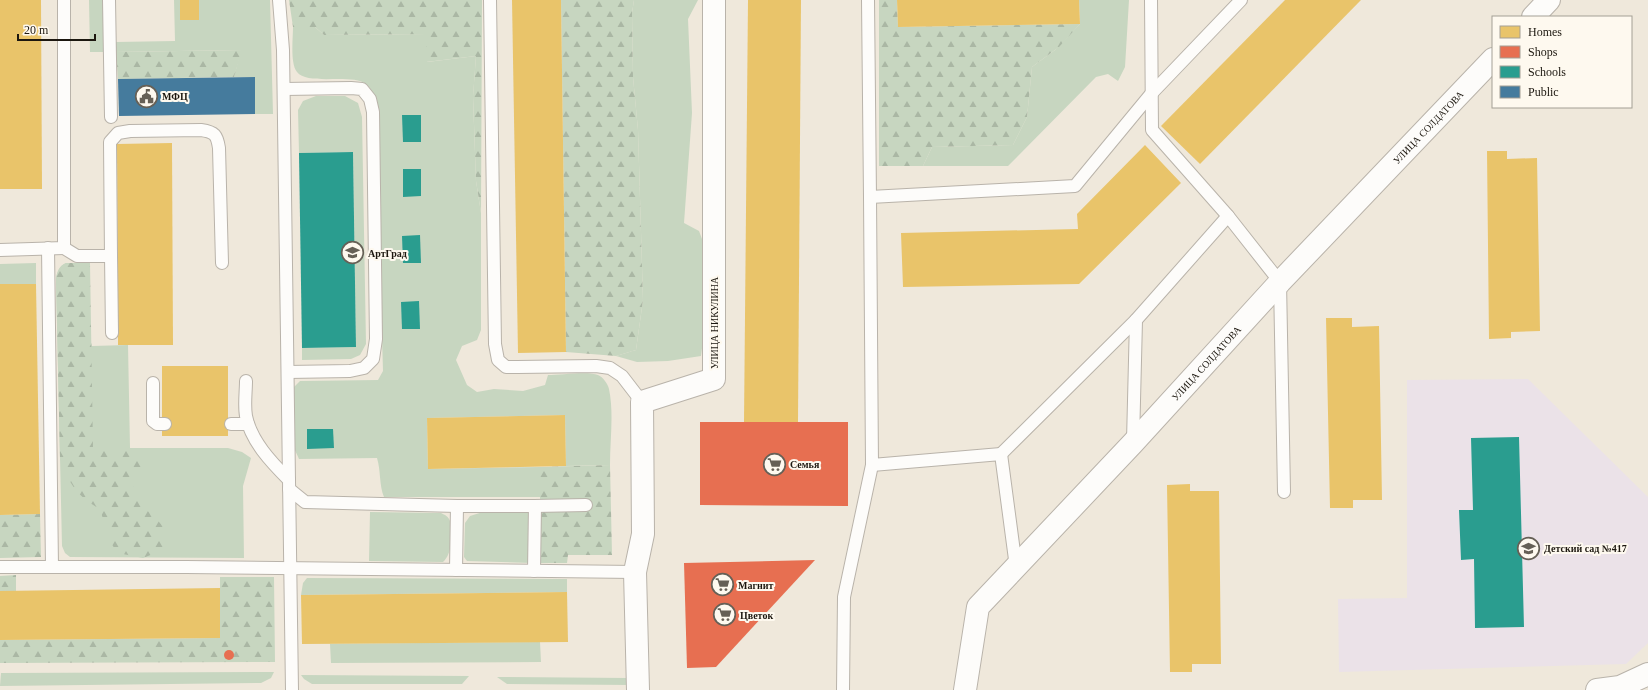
<svg xmlns="http://www.w3.org/2000/svg" width="1648" height="690" viewBox="0 0 1648 690" font-family="Georgia,serif">
<style>
.education{fill:#ebe2e8}
.green{fill:#c7d6c0}
.forest{fill:url(#forest-firs)}
.homes{fill:#e9c46a}
.shops{fill:#e76f51}
.schools{fill:#2a9d8f}
.public{fill:#457b9d}
.lines{fill:none;stroke-linecap:round;stroke-linejoin:round}
.service-casing{stroke:#b9b3aa;stroke-width:14}
.minor-casing{stroke:#b9b3aa;stroke-width:24}
.service{stroke:#fdfcfa;stroke-width:12}
.minor{stroke:#fdfcfa;stroke-width:22}
.labels{text-anchor:middle;stroke-width:4;stroke-linejoin:round;paint-order:stroke}
.poi-label{font-size:10px;font-weight:bold;fill:#1c170f;stroke:#fef9ef;text-anchor:start}
.street-label{font-size:10px;fill:#1c170f;stroke:#fef9ef}
</style>
<defs>
<pattern id="forest-firs" width="22" height="20" patternUnits="userSpaceOnUse"><rect width="22" height="20" fill="#c7d6c0"/><path d="M5 1l3.5 6h-7zM16 11l3.5 6h-7z" fill="#aab7a4"/></pattern>
</defs>
<rect width="100%" height="100%" fill="#efe8db"/>
<polygon class="education" points="1528,379 1648,497 1648,643 1626,664 1339,672 1338,599 1407,598 1407,380"/>
<g class="green">
<polygon points="89,0 104,0 104,52 90,52"/>
<polygon points="174,0 180,0 181,20 199,19 199,0 270,0 273,114 255,114 255,77 234,77 241,50 116,52 116,42 175,41"/>
<polygon points="634,0 698,0 688,19 692,113 684,223 699,231 705,247 707,309 701,356 668,361 637,362 616,356 636,350 643,300 638,130 633,77 632,13"/>
<polygon points="1079,0 1129,0 1125,67 1118,81 1108,74 1096,77 1008,166 923,166 932,147 1013,145 1027,117 1032,67 1055,50 1080,24"/>
<path d="M293 27H315L324 35 426 34 427 62 476 56 473 97 476 181 481 213V330L477 340 462 346 456 360 467 385 477 392 494 389 523 391 545 385 548 375C559 375 589 371 598 375 603 377 608 384 609 389 614 413 610 440 610 465L566 466 565 415 427 418 428 469 540 467V497H384C379 485 381 471 377 458L299 459 294 448V387L300 381 378 380 383 371 375 99C373 94 371 88 366 84 351 73 308 86 297 72 290 63 293 39 293 27Z"/>
<polygon points="316,96 345,96 358,103 362,117 366,344 360,355 351,359 302,360 302,348 356,347 353,152 299,153 298,110 303,101"/>
<polygon points="36,263 36,284 0,284 0,264"/>
<path d="M66 263 92 346 128 345 130 448H228L242 452 251 458 243 486 244 558 70 557 65 553 62 546 56 279C57 272 59 266 66 263Z"/>
<polygon points="486,511 531,512 531,563 467,561 464,557 465,523 470,516"/>
<path d="M370 512 441 513C445 515 448 516 450 521 454 530 452 555 443 562L369 561Z"/>
<polygon points="307,578 567,579 567,592 301,595 303,583"/>
<polygon points="540,642 541,662 331,663 330,644 302,644"/>
<polygon points="274,672 271,678 261,683 0,686 1,673"/>
<polygon points="301,675 469,676 462,684 312,684 304,679"/>
<polygon points="497,677 628,678 630,685 507,684"/>
</g>
<g class="forest">
<polygon points="289,0 482,0 481,213 476,181 473,96 476,56 426,62 426,34 324,35 315,27 293,27"/>
<polygon points="561,0 634,0 632,13 633,77 638,130 643,300 636,350 616,356 566,352"/>
<polygon points="879,0 897,0 898,27 1080,24 1059,47 1032,67 1027,117 1013,145 932,147 923,166 879,166"/>
<polygon points="242,50 234,77 118,79 116,52"/>
<path d="M66 263H90L93 449 130 448 139 454 143 466 133 486 144 507 163 526V550L143 558 118 553 110 542 100 509C76 495 70 485 60 459L56 279C57 272 59 266 66 263Z"/>
<polygon points="610,465 612,555 568,555 567,563 540,563 540,467"/>
<polygon points="40,514 41,557 0,558 0,515"/>
<polygon points="16,575 16,591 0,591 0,576"/>
<polygon points="220,577 274,577 275,662 0,663 0,640 220,638"/>
</g>
<g class="homes">
<polygon points="0,0 41,0 42,189 0,189"/>
<rect x="180" y="0" width="19" height="20"/>
<polygon points="512,0 561,0 566,352 518,353"/>
<polygon points="748,0 801,0 798,422 744,422"/>
<polygon points="897,0 1079,0 1080,24 898,27"/>
<polygon points="1285,0 1361,0 1200,164 1161,126"/>
<polygon points="172,143 173,345 118,345 117,144"/>
<polygon points="1145,145 1181,183 1079,284 903,287 901,233 1078,229 1077,214"/>
<polygon points="1487,151 1507,151 1507,159 1537,158 1540,331 1511,332 1511,338 1489,339"/>
<polygon points="0,284 36,284 40,514 0,515"/>
<polygon points="1326,318 1352,318 1352,327 1379,326 1382,500 1353,500 1353,508 1330,508"/>
<rect x="162" y="366" width="66" height="70"/>
<polygon points="565,415 566,466 428,469 427,418"/>
<polygon points="1190,484 1190,491 1219,491 1221,664 1192,664 1192,672 1170,672 1167,485"/>
<polygon points="220,588 220,638 0,640 0,591"/>
<polygon points="567,592 568,642 302,644 301,595"/>
</g>
<g class="shops">
<polygon points="700,422 848,422 848,506 700,505"/>
<polygon points="815,560 716,667 687,668 684,563"/>
<circle cx="229" cy="655" r="5"/>
</g>
<g class="schools">
<polygon points="402,115 421,115 421,142 403,142"/>
<polygon points="353,152 356,347 302,348 299,153"/>
<polygon points="403,169 421,169 421,196 403,197"/>
<polygon points="420,235 421,263 403,263 402,236"/>
<polygon points="419,301 420,329 402,329 401,302"/>
<polygon points="307,429 333,429 334,448 307,449"/>
<polygon points="1519,437 1524,627 1475,628 1474,559 1461,560 1459,510 1473,510 1471,438"/>
</g>
<polygon class="public" points="255,77 255,114 119,116 118,79"/>
<g class="lines">
<defs>
<g id="service">
<polyline points="109,0 111,117"/>
<polyline points="279,0 283,50 289,480"/>
<polyline points="490,0 495,344 498,360 506,367 517,367 596,366 610,368 622,376 642,402"/>
<polyline points="868,0 870,197"/>
<polyline points="1151,0 1152,130 1228,216 1280,282 1284,492"/>
<polyline points="284,89 351,88 362,89 370,99 373,112 376,339 373,359 364,368 350,371 288,372"/>
<polyline points="48,248 52,567"/>
<path d="M64 248 77 256H111L110 142 118 133 130 131 201 130C215 132 217 135 219 148L222 263"/>
<polyline points="0,250 64,248 64,0"/>
<polyline points="111,256 112,333"/>
<path d="M246 381C246 392 244 405 246 416 251 441 271 462 289 480L292 690"/>
<polyline points="153,383 153,421 157,424 165,424"/>
<polyline points="231,424 248,424"/>
<polyline points="1133,441 1136,320 1228,216"/>
<polyline points="1001,454 1136,320"/>
<polyline points="289,489 305,502 457,506 535,506 534,571"/>
<polyline points="535,506 586,505"/>
<polyline points="0,567 186,567 635,572"/>
<polyline points="1016,567 1001,454 872,465 870,197 1075,186 1151,94 1241,0"/>
<polyline points="456,570 457,506"/>
<polyline points="843,690 844,597 872,465"/>
</g>
<g id="minor">
<polyline points="1533,17 1549,0"/>
<polyline points="638,690 635,572 643,534 642,402 714,379 714,0"/>
<path id="s1" d="M965 690 978 607 1133 443 1280 282 1493 59"/>
<polyline points="1597,690 1620,687 1648,674"/>
</g>
</defs>
<use href="#service" class="service-casing"/>
<use href="#minor" class="minor-casing"/>
<use href="#service" class="service"/>
<use href="#minor" class="minor"/>
</g>
<defs>
<symbol id="civic-ring" viewBox="-11 -11 22 22"><circle r="9.5" fill="#fef9ef" stroke="#666056" stroke-width="1.5"/><path d="M-.6-6.5H3V-4.5H.6V-3L4-1V1h2V6H-6V1h2V-1L-.6-3ZM-1.2 2.5V6h2.4V2.5Z" fill="#666056"/></symbol>
<symbol id="school-ring" viewBox="-11 -11 22 22"><circle r="9.5" fill="#fef9ef" stroke="#666056" stroke-width="1.5"/><path d="M0-5L7-2L0 1L-7-2ZM-4 1L0 2.5L4 1V4Q0 6-4 4Z" fill="#666056"/></symbol>
<symbol id="supermarket-ring" viewBox="-11 -11 22 22"><circle r="9.5" fill="#fef9ef" stroke="#666056" stroke-width="1.5"/><path d="M-6-5.5h2.5l.6 2H6L4.5 2H-2.5L-4.4-4H-6ZM-1.5 3.2a1.3 1.3 0 1 0 .1 0ZM3 3.2a1.3 1.3 0 1 0 .1 0Z" fill="#666056"/></symbol>
</defs>
<g fill-rule="evenodd">
<use href="#civic-ring" x="134" y="84" width="25" height="25"/>
<use href="#school-ring" x="340" y="240" width="25" height="25"/>
<use href="#supermarket-ring" x="762" y="452" width="25" height="25"/>
<use href="#school-ring" x="1516" y="536" width="25" height="25"/>
<use href="#supermarket-ring" x="710" y="572" width="25" height="25"/>
<use href="#supermarket-ring" x="712" y="602" width="25" height="25"/>
</g>
<g class="labels">
<g class="poi-label">
<text x="162" y="100">МФЦ</text>
<text x="368" y="257">АртГрад</text>
<text x="790" y="468">Семья</text>
<text x="1544" y="552">Детский сад №417</text>
<text x="738" y="589">Магнит</text>
<text x="740" y="619">Цветок</text>
</g>
<g class="street-label">
<text dy="4" stroke="none"><textPath href="#s1" startOffset="742">УЛИЦА СОЛДАТОВА</textPath></text>
<text transform="translate(714 323) rotate(-90)" y="4">УЛИЦА НИКУЛИНА</text>
<text dy="4" stroke="none"><textPath href="#s1" startOffset="418">УЛИЦА СОЛДАТОВА</textPath></text>
</g>
</g>
<rect x="1492" y="16" width="140" height="92" fill="#fef9ef" stroke="#a49f95"/>
<rect x="1500" y="26" width="20" height="12" fill="#e9c46a" stroke="#a49f95"/>
<text x="1528" y="36" font-size="12" fill="#1c170f">Homes</text>
<rect x="1500" y="46" width="20" height="12" fill="#e76f51" stroke="#a49f95"/>
<text x="1528" y="56" font-size="12" fill="#1c170f">Shops</text>
<rect x="1500" y="66" width="20" height="12" fill="#2a9d8f" stroke="#a49f95"/>
<text x="1528" y="76" font-size="12" fill="#1c170f">Schools</text>
<rect x="1500" y="86" width="20" height="12" fill="#457b9d" stroke="#a49f95"/>
<text x="1528" y="96" font-size="12" fill="#1c170f">Public</text>
<path d="M18 34v6h77v-6" fill="none" stroke="#1c170f" stroke-width="2"/>
<text x="24" y="34" font-size="12" fill="#1c170f" stroke="#fef9ef" stroke-width="3" paint-order="stroke">20 m</text>
</svg>
